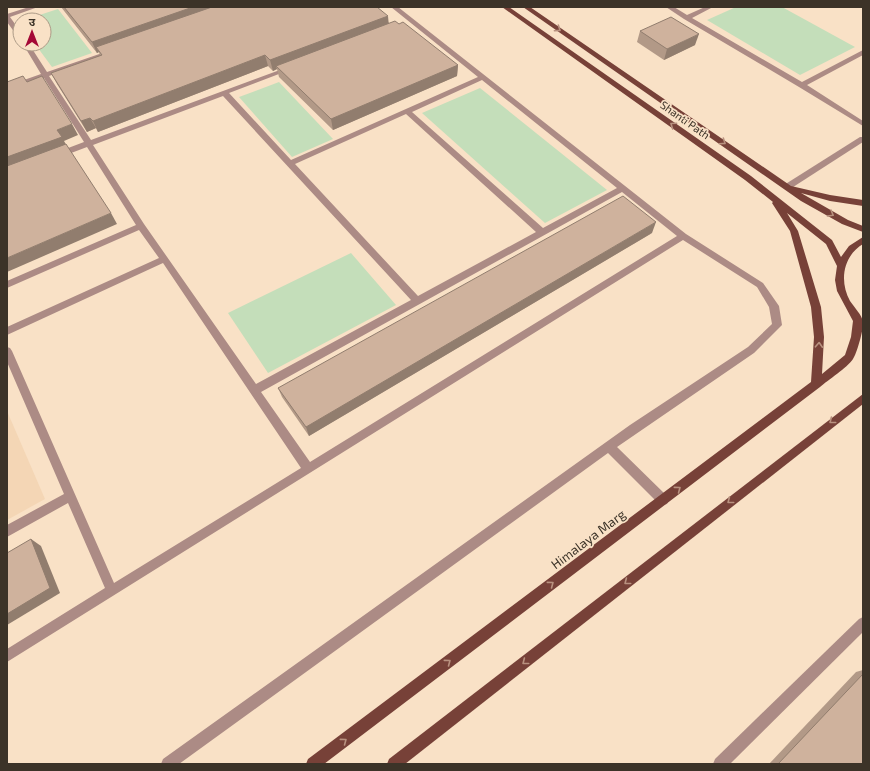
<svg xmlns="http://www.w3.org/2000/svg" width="870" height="771" viewBox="0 0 870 771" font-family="'Exo 2','Noto Sans Devanagari',sans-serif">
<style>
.built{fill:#f4d6b5}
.green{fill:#c4deba}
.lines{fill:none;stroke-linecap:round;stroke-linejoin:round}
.minor{fill:#ac8b85;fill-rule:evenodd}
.major{fill:#774138;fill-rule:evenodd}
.wall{fill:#b29987}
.shaded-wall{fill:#917d6e}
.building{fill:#cfb29d;stroke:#917d6e}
.oneway{stroke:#b8917f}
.labels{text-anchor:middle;stroke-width:3.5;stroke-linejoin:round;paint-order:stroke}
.far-street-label{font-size:11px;fill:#3c3328;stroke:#f9e1c6}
.street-label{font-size:13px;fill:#3c3328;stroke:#f9e1c6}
</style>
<rect width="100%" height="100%" fill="#f9e1c6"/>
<polygon class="built" points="7,411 45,499 7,520"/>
<g class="green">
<polygon points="736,7 782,7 855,47 800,75 707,20"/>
<polygon points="58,9 92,53 52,67 35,44 44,44 44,20 24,20"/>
<polygon points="279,82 333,139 292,157 239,97"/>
<polygon points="480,88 607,190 545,223 422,113"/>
<polygon points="351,253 396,305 268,373 228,313"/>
</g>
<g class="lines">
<g class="minor">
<polygon points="29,7 38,7 10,17 20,31 20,38 18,37 7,22 7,14"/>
<path d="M391 7H398L686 234 763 283 779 306 782 325 754 353 617 447 667 496 669 500 667 504 663 505 659 504 608 453 179 764H161L163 759 630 425 748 347 772 324 769 307 757 287 683 240 7 662V649L105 588 68 503 7 537V525L64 494 7 362V347L10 348 12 351 114 583 301 468 163 263 7 335V327L159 258 139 230 7 288V281L136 225 87 147 58 158 54 155 55 153 84 142 44 78 7 90V86L41 74 23 44H29L47 72 111 50H115V52L49 76 91 140 288 67H292V69L229 93 291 160 478 77ZM482 80 617 188 543 228 412 112ZM223 96 411 300 256 384 144 224 93 145ZM406 114 536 232 418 296 295 164ZM622 192 677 236 310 462 261 392Z"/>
<polygon points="666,7 674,7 687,15 705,7 713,7 692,18 802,82 863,50 863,55 807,85 863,121 863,126 799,87 684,19"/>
<polygon points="860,137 863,137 863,142 790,189 784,189 784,185"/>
<polygon points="863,617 863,632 730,764 713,764 715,759 859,619"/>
</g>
<g class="major">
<path d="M502 7H509L751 176 832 240 841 257 849 246 863 237V244C843 256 839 281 850 301 854 307 862 315 863 322 864 328 857 353 853 359 847 368 828 380 820 387L324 764H306L308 759 811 382 814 337 811 307 790 231 772 203 773 202 745 180ZM787 213 826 244 837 266 835 280 837 291 853 321 851 337 845 355 822 374 824 337 821 307 798 231Z"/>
<polygon points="523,7 530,7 791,186 830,195 863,200 863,206 830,201 801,193 848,220 863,226 863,232 842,224 801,201"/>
<polygon points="863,394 863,404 405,764 387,764 389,759"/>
</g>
</g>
<g class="wall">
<polygon points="61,7 377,7 389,23 458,65 457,76 333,130 279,77 277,69 273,71 268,66 98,132 96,128 87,132 57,84 51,73 100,56 99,52 97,53"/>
<polygon points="640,31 695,45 664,60 637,42"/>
<polygon points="652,233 309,436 282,397 278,388"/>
<polygon points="863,670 863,764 769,764 856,672"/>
</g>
<g class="shaded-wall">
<polygon points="193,7 227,7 96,47 99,52 97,53 92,42"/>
<polygon points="388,16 389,27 276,66 277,69 273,71 270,60"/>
<polygon points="699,34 695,45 664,60 667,49"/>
<polygon points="265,55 268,66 98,132 93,121"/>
<polygon points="458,65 457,76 333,130 331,119"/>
<polygon points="90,118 96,128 87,132 81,121"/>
<polygon points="72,124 78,135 64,141 68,148 7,170 7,157 57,130"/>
<polygon points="111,213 117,224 7,272 7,258"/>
<polygon points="656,222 652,233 309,436 306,427"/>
<polygon points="31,539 41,546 60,593 7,625 7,614"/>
</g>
<g class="building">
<polygon points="64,7 193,7 92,42"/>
<polygon points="212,7 377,7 388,16 270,60 265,55 93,121 90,118 81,121 51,73 102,55 96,47"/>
<polygon points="671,17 699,34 667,49 640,31"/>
<polygon points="395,21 399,24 403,22 458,65 331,119 276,66"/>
<polygon points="23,76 27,82 42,76 72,124 57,130 62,137 7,157 7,82"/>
<polygon points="66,144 111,213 7,258 7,166"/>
<polygon points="623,196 656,222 306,427 278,388"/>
<polygon points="31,539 50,588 7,614 7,553"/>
<polygon points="863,674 863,764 778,764"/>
</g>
<defs><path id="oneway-chevron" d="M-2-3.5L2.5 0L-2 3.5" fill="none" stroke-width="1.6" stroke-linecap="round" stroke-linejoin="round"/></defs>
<g class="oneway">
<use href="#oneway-chevron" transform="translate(558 29) rotate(34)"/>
<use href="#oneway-chevron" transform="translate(673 125) rotate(-145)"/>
<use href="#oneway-chevron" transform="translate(723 142) rotate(34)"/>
<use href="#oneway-chevron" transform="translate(831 214) rotate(30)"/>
<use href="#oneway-chevron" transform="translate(819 345) rotate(-87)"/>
<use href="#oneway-chevron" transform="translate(832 421) rotate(142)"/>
<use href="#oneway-chevron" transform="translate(678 489) rotate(-37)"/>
<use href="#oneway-chevron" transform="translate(730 501) rotate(142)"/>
<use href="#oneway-chevron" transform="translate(627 582) rotate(142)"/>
<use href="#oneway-chevron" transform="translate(551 584) rotate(-37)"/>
<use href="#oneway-chevron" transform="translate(448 662) rotate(-37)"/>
<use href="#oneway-chevron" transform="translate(525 662) rotate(142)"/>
<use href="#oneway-chevron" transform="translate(344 741) rotate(-37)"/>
</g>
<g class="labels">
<g class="far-street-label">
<text transform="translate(685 120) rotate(35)" y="4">Shanti Path</text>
</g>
<g class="street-label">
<text transform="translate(588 539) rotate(-37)" y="5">Himalaya Marg</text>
</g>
</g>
<rect width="870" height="771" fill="none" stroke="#3c3328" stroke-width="16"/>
<g transform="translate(32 32)"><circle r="19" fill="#f9e1c6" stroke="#ad9b87"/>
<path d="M0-3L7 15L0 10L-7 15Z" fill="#a40836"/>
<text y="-6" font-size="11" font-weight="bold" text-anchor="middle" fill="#3c3328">उ</text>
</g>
</svg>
